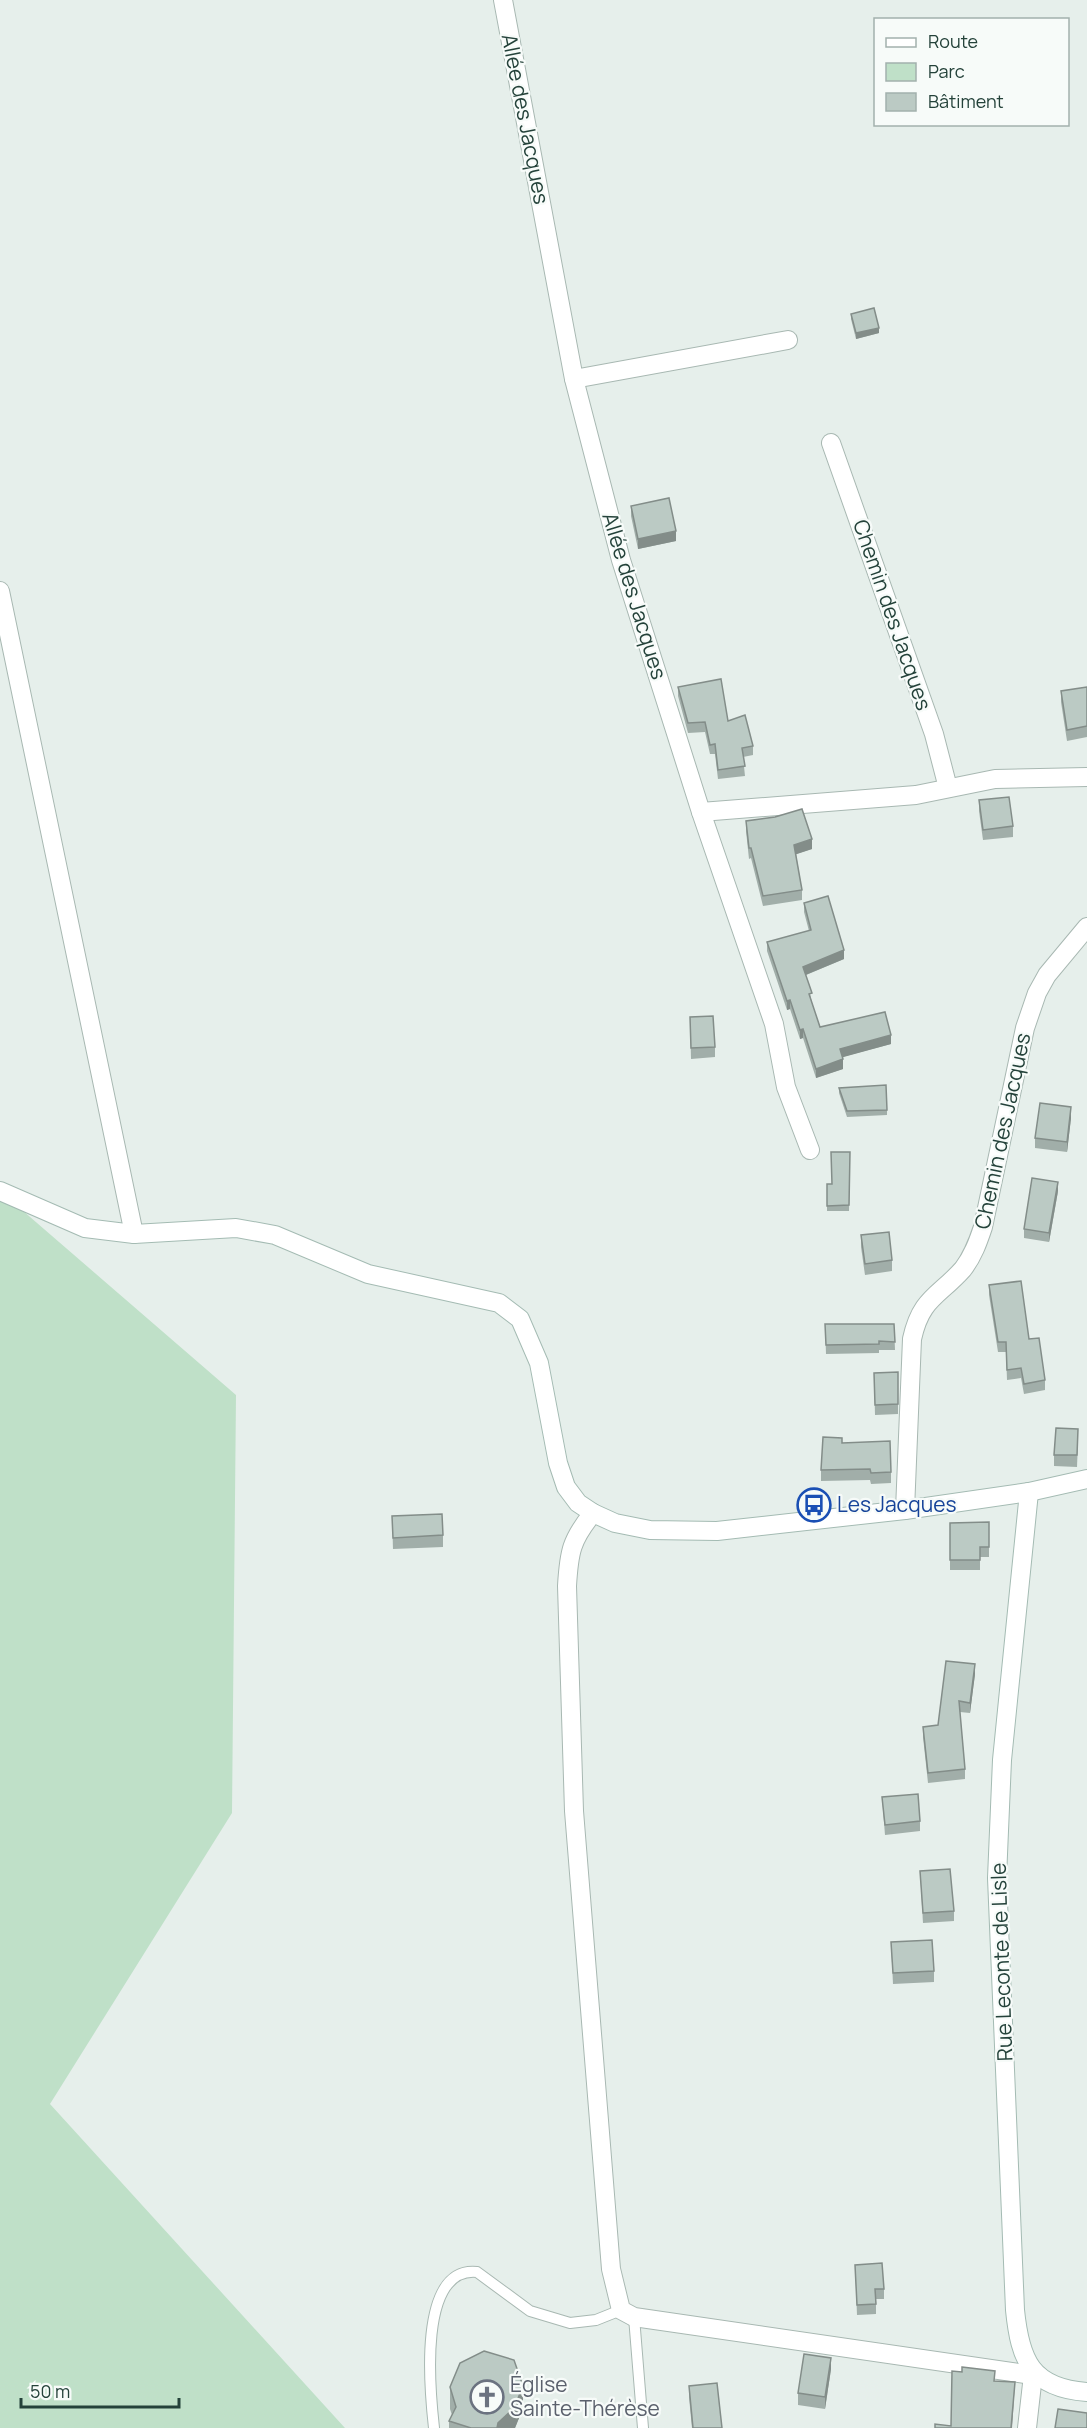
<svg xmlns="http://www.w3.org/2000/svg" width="1087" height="2428" viewBox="0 0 1087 2428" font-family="Manrope,sans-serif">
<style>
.green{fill:#bfe0c8}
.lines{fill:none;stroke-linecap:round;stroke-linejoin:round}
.lane-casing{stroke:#a8b8b2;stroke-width:12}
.street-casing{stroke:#a8b8b2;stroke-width:20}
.secondary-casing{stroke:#a4bbb3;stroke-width:20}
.lane{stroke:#fff;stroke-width:10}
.street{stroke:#fff;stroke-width:18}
.secondary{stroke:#fff;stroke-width:18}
.wall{fill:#a1aea9}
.shaded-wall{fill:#838d89}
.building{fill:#bbcac4;stroke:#838d89;stroke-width:1.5}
.labels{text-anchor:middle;stroke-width:4.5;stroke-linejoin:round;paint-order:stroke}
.street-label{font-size:21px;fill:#24423a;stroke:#f7fbf9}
.transit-label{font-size:21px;fill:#164399;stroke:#f7fbf9;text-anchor:start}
.worship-label{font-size:21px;fill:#5b616d;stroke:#f7fbf9;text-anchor:start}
</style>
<rect width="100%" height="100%" fill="#e6efeb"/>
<polygon class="green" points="0,1191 236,1395 232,1813 50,2104 345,2428 0,2428"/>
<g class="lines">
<defs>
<g id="lane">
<polyline points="634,2317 643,2428"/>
<path d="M434 2428C430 2392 417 2266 477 2272L530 2311 570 2323 596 2320 621 2310"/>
</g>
<g id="street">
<polyline points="503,0 574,379 621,560 701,812 774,1024 786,1087 810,1150"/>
<polyline points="574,379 788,340"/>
<polyline points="831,443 934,734 948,788"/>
<polyline points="0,591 134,1234"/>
<polyline points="701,812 916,795 995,779 1087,777"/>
<path d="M905 1510 912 1339C921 1298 938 1297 963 1269 973 1256 978 1242 983 1227L1025 1028 1037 993 1047 975 1087 927"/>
<path d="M593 1513C571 1540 569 1552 567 1586L574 1811 611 2269 621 2310 634 2317 1039 2376"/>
<polyline points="1027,2428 1033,2375"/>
</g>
<g id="secondary">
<polyline points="0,1191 85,1228 134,1234 236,1228 275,1235 368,1274 499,1303 520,1319 539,1363 558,1463 566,1487 578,1503 593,1513 615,1523 650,1530 717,1531 905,1510 1029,1492 1087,1479"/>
<path d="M1029 1492 1002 1760 997 1878 1015 2310C1020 2360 1031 2388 1087 2392"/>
</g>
</defs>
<use href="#lane" class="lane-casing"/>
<use href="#street" class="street-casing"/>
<use href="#secondary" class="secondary-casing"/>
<use href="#lane" class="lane"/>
<use href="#street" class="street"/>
<use href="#secondary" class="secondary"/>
</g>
<g class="wall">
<polygon points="851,314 879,333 856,339 851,319"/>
<polygon points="631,506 676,541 638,549 631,516"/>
<polygon points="678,687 753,746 753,755 743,757 745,776 718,779 715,754 710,754 705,732 688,733 678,696"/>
<polygon points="1087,687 1087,737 1067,741 1061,702 1061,691"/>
<polygon points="979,800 1013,826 1013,837 983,840 979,811"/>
<polygon points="746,821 812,849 796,854 802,890 802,900 763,906 751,858 749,859 746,831"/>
<polygon points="804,903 844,959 806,975 812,1003 820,1027 891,1044 842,1057 843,1069 816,1078 803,1038 800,1039 790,1009 787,1010 767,951 767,942 809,931 804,912"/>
<polygon points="690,1017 715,1047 715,1057 691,1059"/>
<polygon points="839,1088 887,1110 887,1115 847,1117 839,1093"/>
<polygon points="1071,1118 1067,1152 1035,1148 1035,1138"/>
<polygon points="850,1152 849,1211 827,1211 827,1184 832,1184"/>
<polygon points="1058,1191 1049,1242 1024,1238 1024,1229"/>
<polygon points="861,1235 892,1260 892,1271 865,1275 861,1247"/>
<polygon points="989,1285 1029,1339 1045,1380 1045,1390 1024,1394 1021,1378 1007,1380 1006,1352 998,1352 989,1295"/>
<polygon points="825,1324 894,1324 895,1350 879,1350 879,1353 826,1354"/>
<polygon points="898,1372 898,1414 875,1415 874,1373"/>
<polygon points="1078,1441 1077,1467 1054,1466 1054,1455"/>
<polygon points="842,1443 891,1472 891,1483 871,1484 870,1480 821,1481 821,1470"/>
<polygon points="392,1516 443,1535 443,1547 393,1549"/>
<polygon points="989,1522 989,1557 980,1557 980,1570 950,1570 950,1523"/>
<polygon points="975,1674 970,1713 960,1712 965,1769 965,1779 928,1783 923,1737 923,1727 938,1725"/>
<polygon points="882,1797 920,1821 920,1831 885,1835"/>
<polygon points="920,1871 954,1911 954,1921 923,1923"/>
<polygon points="891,1942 934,1971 934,1982 893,1984"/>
<polygon points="855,2265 884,2289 884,2299 876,2299 876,2314 857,2315"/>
<polygon points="831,2369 825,2409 798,2405 798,2393"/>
<polygon points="689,2386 722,2428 692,2428 689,2397"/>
<polygon points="450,2387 523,2408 515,2428 449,2428 449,2421 452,2415 450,2409"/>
</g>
<g class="shaded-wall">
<polygon points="879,328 879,333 856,339 856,333"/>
<polygon points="676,531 676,541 638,549 638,539"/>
<polygon points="812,839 812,849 794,855 794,845"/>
<polygon points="844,950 844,959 803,976 803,967"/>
<polygon points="790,1000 790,1009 787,1010 787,1001"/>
<polygon points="803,1029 803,1038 800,1039 800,1030"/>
<polygon points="891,1035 891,1044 840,1058 840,1049"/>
<polygon points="843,1059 843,1069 816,1078 816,1069"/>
<polygon points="1071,1107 1071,1118 1067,1152 1067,1142"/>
<polygon points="1058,1182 1058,1191 1049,1242 1049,1233"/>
<polygon points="975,1664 975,1674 970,1713 970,1703"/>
<polygon points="831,2358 831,2369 825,2409 825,2397"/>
<polygon points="1015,2382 1012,2428 1011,2428"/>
<polygon points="523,2386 523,2408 515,2428 497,2428 498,2423"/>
</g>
<g class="building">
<polygon points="874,308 879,328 856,333 851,314"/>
<polygon points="669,498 676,531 638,539 631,506"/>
<polygon points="721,679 728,721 745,715 753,746 742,748 745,766 718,770 715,744 710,745 705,722 688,723 678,687"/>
<polygon points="1087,687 1087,726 1067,730 1061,691"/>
<polygon points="1009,797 1013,826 983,830 979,800"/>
<polygon points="802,809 812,839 794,845 802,890 763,896 751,848 749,848 746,821 775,817"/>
<polygon points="828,896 844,950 803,967 812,993 809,994 820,1027 885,1012 891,1035 840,1049 843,1059 816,1069 803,1029 800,1030 790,1000 787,1001 767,942 811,930 804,903"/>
<polygon points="713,1016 715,1047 691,1048 690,1017"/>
<polygon points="886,1085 887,1110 847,1111 839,1088"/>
<polygon points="1040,1103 1071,1107 1067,1142 1035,1138"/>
<polygon points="831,1152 850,1152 849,1205 827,1206 827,1184 832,1184"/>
<polygon points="1032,1178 1058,1182 1049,1233 1024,1229"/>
<polygon points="889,1232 892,1260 865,1264 861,1235"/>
<polygon points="1021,1281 1029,1339 1039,1338 1045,1380 1024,1384 1021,1368 1007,1370 1006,1342 998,1342 989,1285"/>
<polygon points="825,1324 894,1324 895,1342 879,1341 879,1344 826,1345"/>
<polygon points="898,1372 898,1404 875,1405 874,1373"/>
<polygon points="1056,1428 1078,1429 1077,1455 1054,1455"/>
<polygon points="823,1437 842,1438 842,1443 890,1441 891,1472 871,1473 870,1469 821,1470"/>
<polygon points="442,1514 443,1535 393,1538 392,1516"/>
<polygon points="989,1522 989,1547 980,1547 980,1560 950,1560 950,1523"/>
<polygon points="946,1661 975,1664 970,1703 959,1701 965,1769 928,1773 923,1727 938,1725"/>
<polygon points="918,1794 920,1821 885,1825 882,1797"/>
<polygon points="950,1869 954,1911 923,1913 920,1871"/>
<polygon points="932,1940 934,1971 893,1973 891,1942"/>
<polygon points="882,2263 884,2289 875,2289 876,2304 857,2305 855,2265"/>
<polygon points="484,2351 514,2360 523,2386 514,2408 498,2423 497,2428 471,2428 449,2421 456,2407 450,2387 460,2363"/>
<polygon points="804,2354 831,2358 825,2397 798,2393"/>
<polygon points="962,2367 995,2371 994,2381 1015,2382 1011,2428 935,2428 935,2424 951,2426 952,2371 962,2372"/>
<polygon points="717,2383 722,2428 693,2428 689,2386"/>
<polygon points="1058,2409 1087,2413 1087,2428 1055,2428"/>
</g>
<defs>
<symbol id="bus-ring" viewBox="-11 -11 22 22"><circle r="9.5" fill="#f7fbf9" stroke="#1a4fb4" stroke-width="1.5"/><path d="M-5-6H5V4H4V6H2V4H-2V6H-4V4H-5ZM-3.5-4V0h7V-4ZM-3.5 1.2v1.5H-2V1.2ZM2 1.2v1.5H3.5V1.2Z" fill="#1a4fb4"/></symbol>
<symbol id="church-ring" viewBox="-11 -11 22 22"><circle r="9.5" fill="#f7fbf9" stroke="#6b7280" stroke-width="1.5"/><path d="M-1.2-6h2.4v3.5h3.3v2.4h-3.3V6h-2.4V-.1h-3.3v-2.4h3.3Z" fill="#6b7280"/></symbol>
</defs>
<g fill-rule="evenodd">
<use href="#bus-ring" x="795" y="1486" width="38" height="38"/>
<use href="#church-ring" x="468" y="2378" width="38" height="38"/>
</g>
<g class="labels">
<g class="street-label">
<text transform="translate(525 119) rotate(79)" y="7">Allée des Jacques</text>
<text transform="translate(634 596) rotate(73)" y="7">Allée des Jacques</text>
<text transform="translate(892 615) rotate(71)" y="7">Chemin des Jacques</text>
<text transform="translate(1003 1131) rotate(-78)" y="7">Chemin des Jacques</text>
<text transform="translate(1002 1962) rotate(-92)" y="7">Rue Leconte de Lisle</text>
</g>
<g class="transit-label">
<text x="837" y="1512">Les Jacques</text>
</g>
<g class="worship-label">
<text x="510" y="2392">Église<tspan x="510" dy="24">Sainte-Thérèse</tspan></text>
</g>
</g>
<rect x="874" y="18" width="195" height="108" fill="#f7fbf9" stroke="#a3b1ad" stroke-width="1.5"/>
<rect x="886" y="38" width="30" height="9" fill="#ffffff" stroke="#a3b1ad" stroke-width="1.5"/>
<text x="928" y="48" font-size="18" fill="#24423a">Route</text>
<rect x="886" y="63" width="30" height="18" fill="#bfe0c8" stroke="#a3b1ad" stroke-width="1.5"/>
<text x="928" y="78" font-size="18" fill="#24423a">Parc</text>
<rect x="886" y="93" width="30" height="18" fill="#bbcac4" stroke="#a3b1ad" stroke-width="1.5"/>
<text x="928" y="108" font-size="18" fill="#24423a">Bâtiment</text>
<path d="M21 2398v9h158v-9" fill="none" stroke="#24423a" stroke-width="3"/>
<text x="30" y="2398" font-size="18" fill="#24423a" stroke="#f7fbf9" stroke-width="4.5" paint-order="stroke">50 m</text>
</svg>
